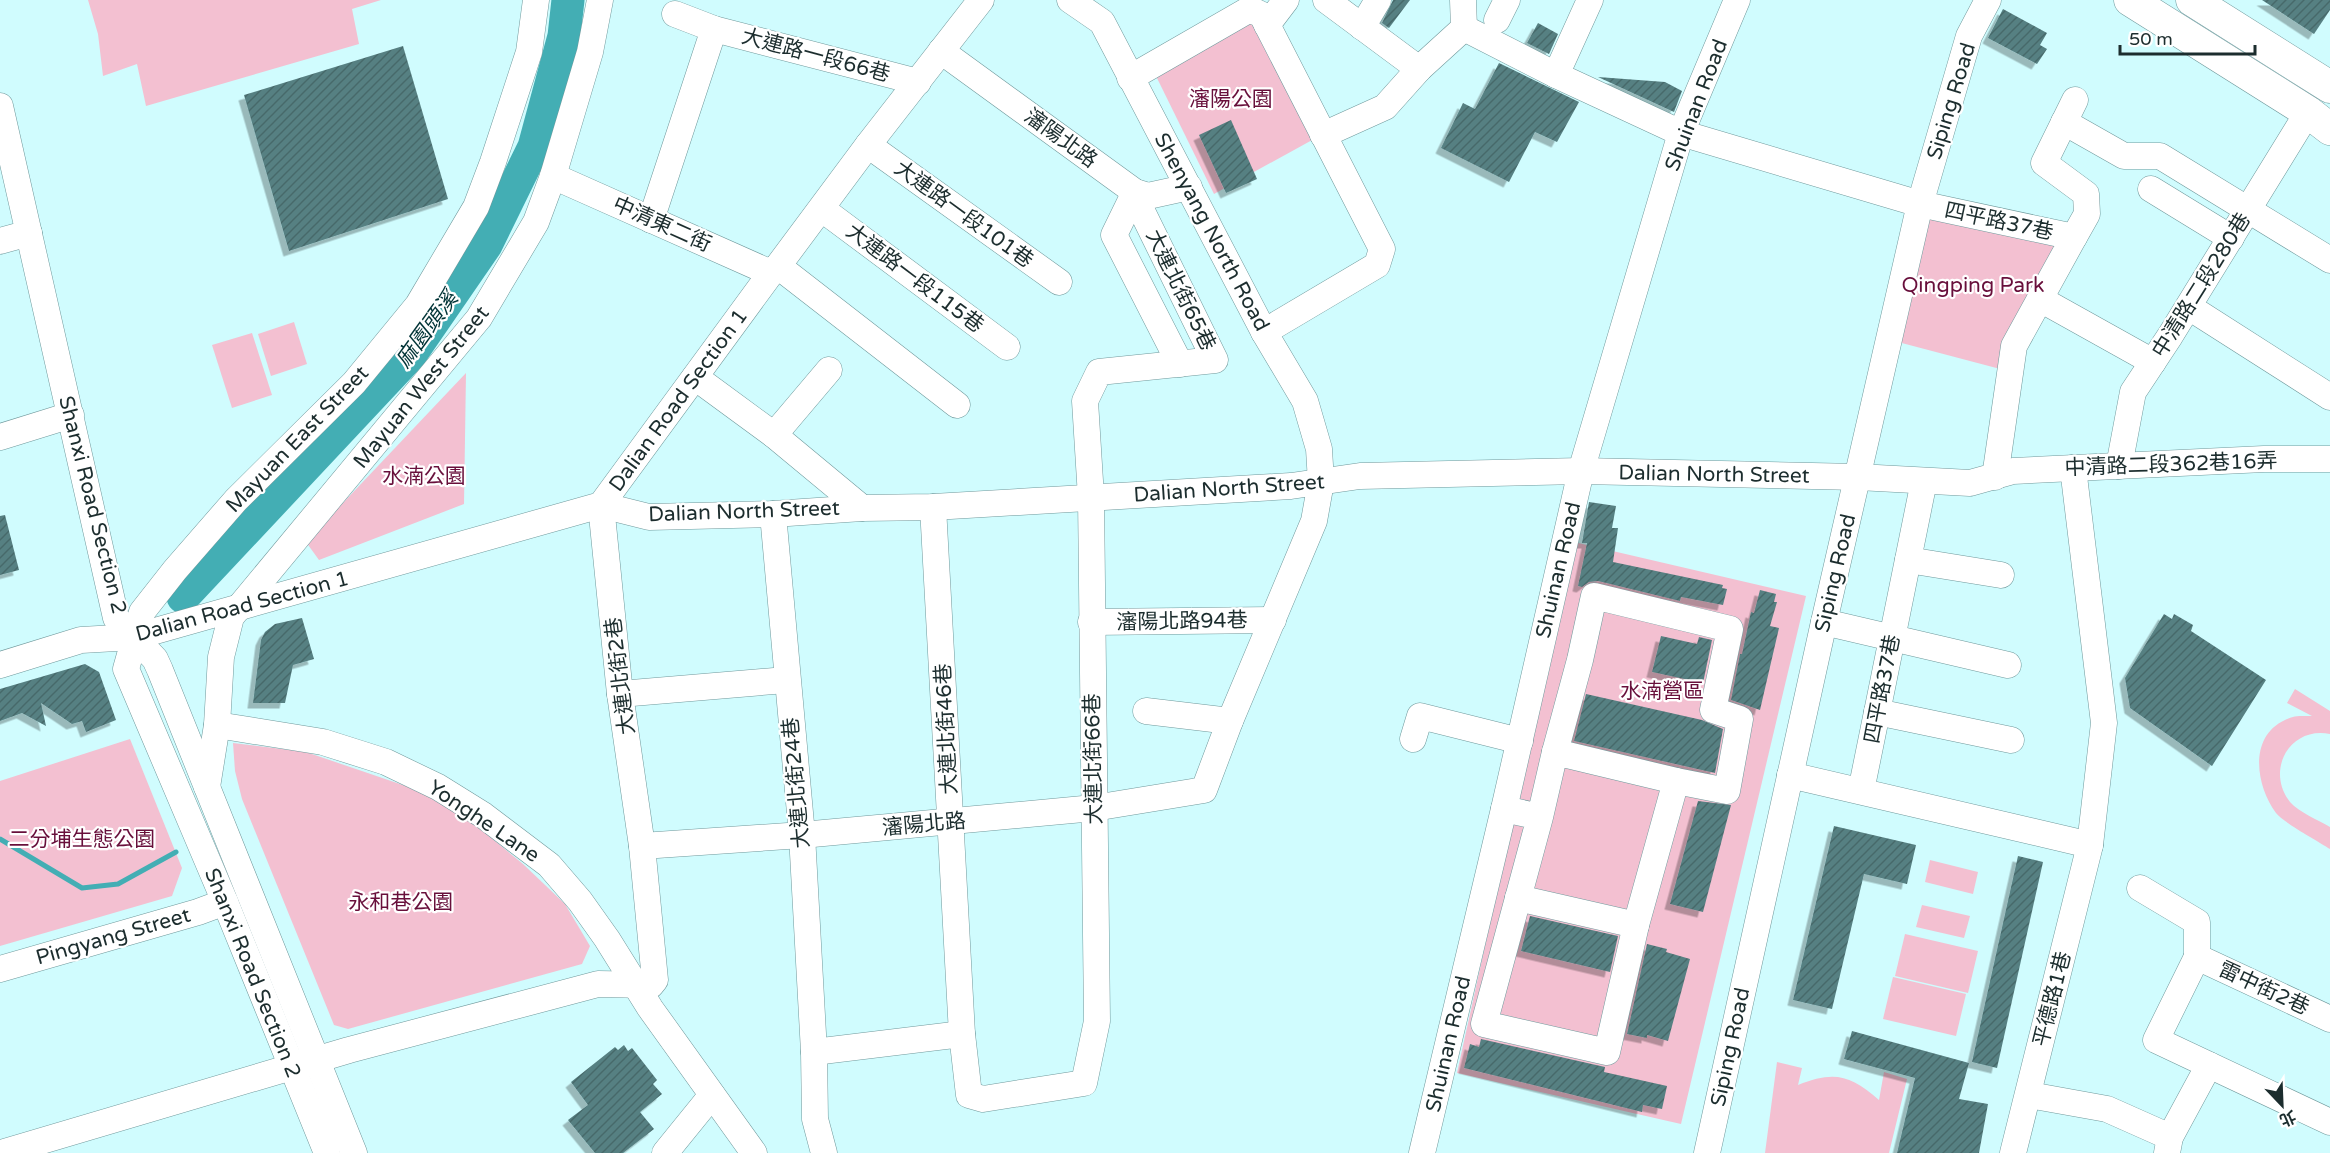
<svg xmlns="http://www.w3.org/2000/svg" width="2330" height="1153" viewBox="0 0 2330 1153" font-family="'Varela Round','Noto Sans TC',sans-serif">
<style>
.green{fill:#f3c0d1}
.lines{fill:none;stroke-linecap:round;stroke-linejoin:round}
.stream{stroke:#43aeb4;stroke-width:5}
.river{stroke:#43aeb4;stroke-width:33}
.building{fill:url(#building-hatch);filter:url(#shadow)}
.minor-casing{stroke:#70999c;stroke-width:27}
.major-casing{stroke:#70999c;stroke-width:33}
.minor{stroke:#fff;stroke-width:26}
.major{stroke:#fff;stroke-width:32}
.labels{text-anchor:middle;stroke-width:4.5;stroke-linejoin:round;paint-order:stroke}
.street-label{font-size:21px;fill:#1c2d2e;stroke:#fff}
.park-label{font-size:21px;fill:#680f3b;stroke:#fff}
.water-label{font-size:22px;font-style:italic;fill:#003336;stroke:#fff}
</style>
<defs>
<pattern id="building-hatch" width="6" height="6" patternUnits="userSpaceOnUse" patternTransform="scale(1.5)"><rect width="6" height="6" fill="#578082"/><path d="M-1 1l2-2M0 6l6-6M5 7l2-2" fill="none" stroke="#47696b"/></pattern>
<filter id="shadow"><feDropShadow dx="-5.5" dy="5.5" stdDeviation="0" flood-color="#0004"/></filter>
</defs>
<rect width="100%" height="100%" fill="#d0fcfe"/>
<g class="green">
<polygon points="88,0 381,0 352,9 359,44 146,106 137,64 103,76 98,34"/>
<polygon points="1249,22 1259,27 1314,139 1214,194 1155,74"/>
<polygon points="1931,214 2062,243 2004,370 1898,342"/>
<polygon points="294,322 307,364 271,376 258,334"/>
<polygon points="252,333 272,395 232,408 212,345"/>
<polygon points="466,373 464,504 319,560 306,542"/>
<polygon points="1574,542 1806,596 1681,1124 1457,1073"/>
<path d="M2295 689 2330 711V734C2290 726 2265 770 2290 802 2299 812 2318 820 2330 827V849C2318 841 2284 823 2276 813 2256 786 2248 737 2285 720 2293 715 2303 716 2312 716L2287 703Z"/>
<polygon points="130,739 182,868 172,896 0,946 0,781"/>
<polygon points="233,743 306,752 444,799 523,864 565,904 590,946 582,964 348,1029 334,1025 242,799 235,771"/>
<polygon points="1930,860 1978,872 1973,894 1925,882"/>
<polygon points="1922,905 1970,916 1964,938 1916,927"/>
<polygon points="1905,934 1978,951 1968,993 1895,976"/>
<polygon points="1893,977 1966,994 1956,1036 1883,1019"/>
<path d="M1777 1062 1802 1068 1798 1085C1833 1071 1850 1074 1879 1100L1884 1072 1907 1079 1889 1153H1765Z"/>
</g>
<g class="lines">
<polyline class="stream" points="0,839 82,888 118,884 176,852"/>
<polyline class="river" points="183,597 411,354 486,245 534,147 564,36 568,0"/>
</g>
<g class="building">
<polygon points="1393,0 1410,0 1389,28 1382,23"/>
<polygon points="2262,0 2330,0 2330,10 2314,34"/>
<polygon points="2003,9 2047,33 2040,45 2047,49 2037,64 1988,38"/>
<polygon points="1538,23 1558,34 1549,54 1527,43"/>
<polygon points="403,46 448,199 289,251 244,95"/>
<polygon points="1499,63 1579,102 1557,142 1535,132 1509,182 1441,148 1463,103 1475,109"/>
<polygon points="1598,77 1665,82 1682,91 1674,112"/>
<polygon points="1231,120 1257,179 1226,193 1199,135"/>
<polygon points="1589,502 1616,506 1612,528 1618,528 1613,562 1723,585 1722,588 1727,589 1723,605 1681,597 1680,601 1598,581 1589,582 1582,587 1578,586 1587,543 1582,543"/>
<polygon points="5,515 19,570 0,575 0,516"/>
<polygon points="1760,590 1776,594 1774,602 1777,602 1770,626 1779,628 1760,710 1731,700 1740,654 1742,654 1751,612 1754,613"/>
<polygon points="2164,614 2172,619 2174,614 2193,625 2191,631 2266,680 2212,766 2130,708 2125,678"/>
<polygon points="302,618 314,659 293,665 285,703 253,703 261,640 265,632 275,624"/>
<polygon points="1661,636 1697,644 1699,637 1712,640 1703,683 1652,672"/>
<polygon points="85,664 99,672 116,720 86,732 82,721 72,724 41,703 46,726 22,713 0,721 0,689"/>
<polygon points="1586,694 1702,720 1723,729 1715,773 1574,741"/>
<polygon points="1698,801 1731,805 1703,912 1670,904"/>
<polygon points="1834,826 1916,845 1907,884 1864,874 1832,1009 1793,1000"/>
<polygon points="2018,856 2043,862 1997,1068 1972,1062"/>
<polygon points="1530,916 1618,936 1610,972 1521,951"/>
<polygon points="1647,944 1667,949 1666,952 1690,959 1668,1041 1647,1035 1647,1038 1627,1034"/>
<polygon points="1852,1031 1969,1063 1959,1099 1988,1104 1979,1153 1897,1153 1915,1078 1844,1059"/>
<polygon points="1481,1039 1605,1067 1604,1072 1667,1086 1662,1109 1643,1105 1642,1112 1464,1068 1470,1044 1479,1047"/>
<polygon points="624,1045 628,1051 632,1048 657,1080 653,1084 662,1094 640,1112 654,1129 623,1153 595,1153 568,1120 588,1105 571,1082 615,1047 618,1050"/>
</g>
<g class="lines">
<defs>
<g id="minor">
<polyline points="1326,0 1419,69"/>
<polyline points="675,14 714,29"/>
<polyline points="1497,20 1507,0"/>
<polyline points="1267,25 1286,0"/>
<polyline points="1362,27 1378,0"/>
<polyline points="1464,28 1556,75 1681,133 1920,204 2074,237 2014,346 1995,477"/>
<polyline points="941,51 1135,192 1148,196 1189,187"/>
<polyline points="1556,75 1590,0"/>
<polyline points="1130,78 1250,9 1262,15 1382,249 1377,265 1264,332"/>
<polyline points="0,106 116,618 155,659 160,670 354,1153"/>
<polyline points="2064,122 2124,156 2160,156 2330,260"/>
<polyline points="1323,135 1385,107 1419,69 1464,28 1463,0"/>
<polyline points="868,145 1059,282"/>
<polyline points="553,176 771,273"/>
<polyline points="2151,189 2231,238"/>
<polyline points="1135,192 1114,235 1180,364"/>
<polyline points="822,209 1007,347"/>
<polyline points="651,220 714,29 918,82"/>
<polyline points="2074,237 2087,214 2086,194 2044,163 2075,100"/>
<polyline points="0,241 29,233"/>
<polyline points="778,266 957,405"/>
<polyline points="2040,299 2153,362"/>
<polyline points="2189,307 2330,397"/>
<polyline points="695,377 774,435 862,508"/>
<polyline points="774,435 829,370"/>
<polyline points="0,437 71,415"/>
<polyline points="2119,466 2133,392 2170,336 2308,112"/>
<polyline points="601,505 649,517 773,514 862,508 933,507 1291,486 1360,476 1581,471 1858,477 1970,483 2013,471 2264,459 2330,459"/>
<polyline points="933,507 962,1034 969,1095 983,1099 1084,1083 1097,1021 1091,497 1085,401 1099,372 1215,360 1134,195"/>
<polyline points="773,514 802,835 814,1052 815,1119 824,1153"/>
<polyline points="1908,560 2001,575"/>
<polyline points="1091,622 1273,620"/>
<polyline points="1824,622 2008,665"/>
<polyline points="0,665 81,640 134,637 601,505 771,273 778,266 868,145 981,0"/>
<polyline points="620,694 786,680"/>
<polyline points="1146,711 1230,721"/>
<polyline points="1877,712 2011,740"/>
<polyline points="217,725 323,742 386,762 438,787 483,815 549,865 580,901 607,939 650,1008 754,1153"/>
<polyline points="1413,739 1420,716 1520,741"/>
<polyline points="1555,752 1580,660 1594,596 1730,629 1713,710 1740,719 1727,791 1676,781"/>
<polyline points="1790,775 2090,845"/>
<polyline points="207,787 217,725 221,657 231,617 479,318 536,222 553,176 590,52 600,0"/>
<polyline points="1861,791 1924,481"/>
<polyline points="1504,809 1540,817 1484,1024 1607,1052 1636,925 1676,781 1555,752 1540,817"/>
<polyline points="642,846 802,835 1094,808 1204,790 1230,721 1314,521 1321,482 1319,449 1305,401 1264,332 1102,22 1070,0"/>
<polyline points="2140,888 2197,922 2197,957 2330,1019"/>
<polyline points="1518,898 1636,925"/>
<polyline points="2197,957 2156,1040 2330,1122"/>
<polyline points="0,969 198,912 225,902"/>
<polyline points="814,1052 962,1034"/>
<polyline points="2029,1095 2107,1109 2170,1137"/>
<polyline points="1,1153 349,1050 598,984 651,985 655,980 642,846 620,694 601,505"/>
<polyline points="327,1153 225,902 126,669 142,612 175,570 236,500 354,383 418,305 476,207 493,162 529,52 536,0"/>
<polyline points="665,1153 712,1095"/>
<polyline points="1422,1153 1504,809 1581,471 1681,133 1737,0"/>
<polyline points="1707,1153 1824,622 1920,204 1969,36 1988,0"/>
<polyline points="2013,1153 2090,845 2104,723 2073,468"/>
<polyline points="2167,1153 2170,1137 2209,1065"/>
</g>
<g id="major">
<polyline points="2130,0 2308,112 2330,129"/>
<polyline points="2192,0 2330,87"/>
</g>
</defs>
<use href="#minor" class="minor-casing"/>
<use href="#major" class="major-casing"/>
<use href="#minor" class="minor"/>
<use href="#major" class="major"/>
</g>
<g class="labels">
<g class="street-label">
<text transform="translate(816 55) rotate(15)" y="7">大連路一段66巷</text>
<text transform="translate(1951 101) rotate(-73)" y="7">Siping Road</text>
<text transform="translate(1696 105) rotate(-69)" y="7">Shuinan Road</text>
<text transform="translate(1061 138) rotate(36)" y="7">瀋陽北路</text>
<text transform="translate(964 214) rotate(36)" y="7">大連路一段101巷</text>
<text transform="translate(1999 221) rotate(12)" y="7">四平路37巷</text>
<text transform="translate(662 224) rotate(24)" y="7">中清東二街</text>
<text transform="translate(1212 232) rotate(62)" y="7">Shenyang North Road</text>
<text transform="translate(915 278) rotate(37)" y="7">大連路一段115巷</text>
<text transform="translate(2201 285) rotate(-58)" y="7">中清路二段280巷</text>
<text transform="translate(1181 290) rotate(64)" y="7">大連北街65巷</text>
<text transform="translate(421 387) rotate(-51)" y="7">Mayuan West Street</text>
<text transform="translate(678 400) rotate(-54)" y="7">Dalian Road Section 1</text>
<text transform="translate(297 439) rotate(-46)" y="7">Mayuan East Street</text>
<text transform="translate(2171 464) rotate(-2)" y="7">中清路二段362巷16弄</text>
<text transform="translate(1714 474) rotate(1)" y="7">Dalian North Street</text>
<text transform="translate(1229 488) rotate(-4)" y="7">Dalian North Street</text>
<text transform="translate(93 505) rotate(76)" y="7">Shanxi Road Section 2</text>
<text transform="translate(744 511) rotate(-2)" y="7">Dalian North Street</text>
<text transform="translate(1558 570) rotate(-77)" y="7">Shuinan Road</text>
<text transform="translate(1835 573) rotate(-77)" y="7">Siping Road</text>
<text transform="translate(242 606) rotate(-15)" y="7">Dalian Road Section 1</text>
<text transform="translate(1182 621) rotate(-1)" y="7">瀋陽北路94巷</text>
<text transform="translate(620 676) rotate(-97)" y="7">大連北街2巷</text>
<text transform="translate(1882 689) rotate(-79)" y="7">四平路37巷</text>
<text transform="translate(946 729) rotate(-93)" y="7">大連北街46巷</text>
<text transform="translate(1093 759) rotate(-91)" y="7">大連北街66巷</text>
<text transform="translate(796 783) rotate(-95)" y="7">大連北街24巷</text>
<text transform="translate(484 821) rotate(34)" y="7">Yonghe Lane</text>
<text transform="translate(924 824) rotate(-5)" y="7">瀋陽北路</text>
<text transform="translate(113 936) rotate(-16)" y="7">Pingyang Street</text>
<text transform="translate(253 973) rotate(68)" y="7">Shanxi Road Section 2</text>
<text transform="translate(2264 988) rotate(25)" y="7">雷中街2巷</text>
<text transform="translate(2052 999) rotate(-76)" y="7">平德路1巷</text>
<text transform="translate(1448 1044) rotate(-77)" y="7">Shuinan Road</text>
<text transform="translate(1730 1047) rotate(-78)" y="7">Siping Road</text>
</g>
<g class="park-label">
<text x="1231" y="106">瀋陽公園</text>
<text x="1973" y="292">Qingping Park</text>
<text x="424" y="483">水湳公園</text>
<text x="1662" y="698">水湳營區</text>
<text x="82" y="846">二分埔生態公園</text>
<text x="401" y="909">永和巷公園</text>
</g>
<g class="water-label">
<text transform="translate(426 329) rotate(-54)" y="8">麻園頭溪</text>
</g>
</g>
<g transform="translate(2282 1105) rotate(157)" stroke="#ffffff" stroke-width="4.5" paint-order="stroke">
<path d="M0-4.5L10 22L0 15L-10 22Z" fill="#1c2d2e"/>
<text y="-9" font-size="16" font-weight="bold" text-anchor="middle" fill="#1c2d2e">北</text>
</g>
<path d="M2120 45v9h135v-9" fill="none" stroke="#1c2d2e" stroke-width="3"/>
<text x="2129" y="45" font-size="18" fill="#1c2d2e" stroke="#ffffff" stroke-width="4.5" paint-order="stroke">50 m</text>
</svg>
